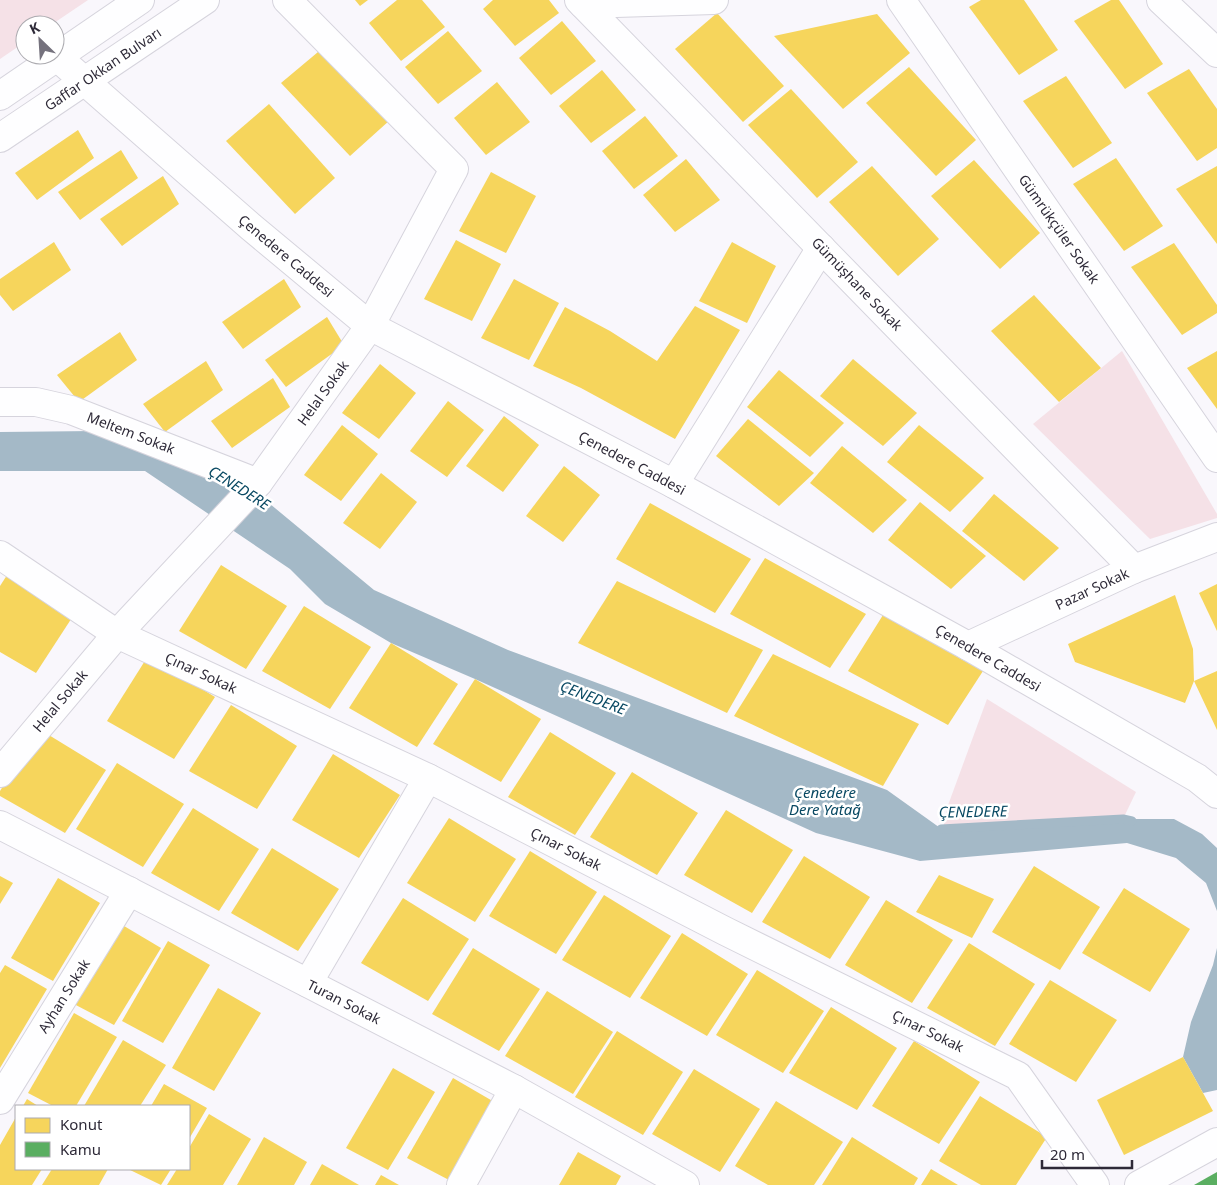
<svg xmlns="http://www.w3.org/2000/svg" width="1217" height="1185" viewBox="0 0 1217 1185" font-family="'Noto Sans',sans-serif">
<style>
.green{fill:#f5e1e7}
.water{fill:#a4b9c7}
.homes{fill:#f6d55c}
.public{fill:#5aae61}
.lines{fill:none;stroke-linecap:round;stroke-linejoin:round}
.stream{stroke:#a4b9c7;stroke-width:9}
.street-casing{stroke:#d6d4dd;stroke-width:30}
.secondary-casing{stroke:#d6d4dd;stroke-width:30}
.primary-casing{stroke:#d6d4dd;stroke-width:30}
.street{stroke:#fefeff;stroke-width:28}
.secondary{stroke:#fefeff;stroke-width:28}
.primary{stroke:#fefeff;stroke-width:28}
.labels{text-anchor:middle;stroke-width:5;stroke-linejoin:round;paint-order:stroke}
.street-label{font-size:14px;fill:#2e2a38;stroke:#fff}
.water-label{font-size:15px;font-style:italic;fill:#094963;stroke:#fff}
</style>
<rect width="100%" height="100%" fill="#f9f7fc"/>
<g class="green">
<polygon points="0,0 88,0 51,25 25,25 25,42 0,59"/>
<polygon points="1122,351 1217,514 1217,518 1150,539 1033,424"/>
<polygon points="987,699 1136,792 1123,819 943,830 947,808"/>
</g>
<g class="water">
<polygon points="95,431 258,494 374,590 508,650 887,790 943,830 1123,819 1174,819 1202,834 1217,848 1217,911 1206,883 1176,858 1127,843 920,861 816,833 475,679 391,643 325,604 290,569 145,471 0,471 0,432"/>
<polygon points="1217,948 1217,1090 1203,1093 1183,1057 1191,1022 1213,965"/>
</g>
<g class="homes">
<polygon points="355,0 368,0 360,6"/>
<polygon points="397,0 422,0 445,27 401,61 369,23"/>
<polygon points="493,0 549,0 559,13 515,46 483,9"/>
<polygon points="981,0 1024,0 1058,50 1019,75 969,7"/>
<polygon points="1111,0 1119,0 1163,64 1125,89 1074,21"/>
<polygon points="717,13 784,86 743,122 675,49"/>
<polygon points="877,14 910,53 843,109 774,36"/>
<polygon points="562,21 596,61 551,95 519,58"/>
<polygon points="448,31 482,71 438,104 405,67"/>
<polygon points="324,47 390,120 350,156 281,83"/>
<polygon points="909,67 976,140 936,176 866,103"/>
<polygon points="1189,69 1217,109 1217,148 1197,161 1147,93"/>
<polygon points="602,70 636,110 591,143 559,106"/>
<polygon points="1066,76 1112,143 1073,168 1023,101"/>
<polygon points="497,82 530,122 486,155 454,118"/>
<polygon points="791,89 858,162 817,198 748,125"/>
<polygon points="269,104 335,178 295,214 226,141"/>
<polygon points="645,116 678,156 634,189 602,151"/>
<polygon points="78,130 94,158 37,200 15,173"/>
<polygon points="121,150 138,178 80,220 58,192"/>
<polygon points="1116,158 1163,226 1124,251 1073,184"/>
<polygon points="686,159 720,200 675,232 643,195"/>
<polygon points="974,160 1040,233 1000,269 931,196"/>
<polygon points="872,166 939,239 898,276 829,202"/>
<polygon points="1217,166 1217,244 1176,189"/>
<polygon points="491,172 536,196 506,253 459,231"/>
<polygon points="163,176 179,204 122,246 100,219"/>
<polygon points="456,240 501,264 472,321 424,299"/>
<polygon points="54,242 71,270 13,311 0,295 0,279"/>
<polygon points="732,242 776,266 747,323 699,301"/>
<polygon points="1174,243 1217,305 1217,313 1182,335 1131,267"/>
<polygon points="284,279 301,307 243,349 222,322"/>
<polygon points="514,279 559,303 529,360 481,338"/>
<polygon points="1034,295 1101,368 1059,402 991,331"/>
<polygon points="695,306 740,330 675,439 581,388 533,366 565,307 610,331 657,361"/>
<polygon points="327,317 344,345 286,387 265,360"/>
<polygon points="120,332 137,360 79,402 57,375"/>
<polygon points="1217,351 1217,409 1187,368"/>
<polygon points="853,359 917,413 883,446 820,396"/>
<polygon points="206,361 223,390 165,432 143,404"/>
<polygon points="380,364 416,393 379,439 342,413"/>
<polygon points="779,370 844,423 810,457 747,407"/>
<polygon points="273,378 290,407 232,448 211,421"/>
<polygon points="448,401 484,430 447,477 410,451"/>
<polygon points="504,416 539,445 503,492 466,466"/>
<polygon points="748,419 814,473 779,506 716,456"/>
<polygon points="342,425 378,454 341,501 304,475"/>
<polygon points="919,425 984,478 950,512 887,462"/>
<polygon points="842,446 907,500 873,533 810,483"/>
<polygon points="564,466 600,495 563,542 526,516"/>
<polygon points="381,473 417,502 380,549 343,523"/>
<polygon points="994,494 1059,548 1024,581 962,531"/>
<polygon points="920,502 986,556 951,589 888,540"/>
<polygon points="650,503 751,559 715,613 616,559"/>
<polygon points="765,558 866,614 830,668 730,614"/>
<polygon points="221,565 287,606 246,669 179,631"/>
<polygon points="11,569 77,610 36,673 0,652 0,586"/>
<polygon points="617,581 763,650 727,713 578,643"/>
<polygon points="1217,584 1217,631 1199,593"/>
<polygon points="1175,595 1193,649 1194,681 1217,671 1217,730 1194,681 1185,703 1075,662 1068,644"/>
<polygon points="304,606 371,647 330,709 262,671"/>
<polygon points="883,615 983,671 948,725 848,671"/>
<polygon points="391,643 458,684 417,747 349,708"/>
<polygon points="773,654 919,724 883,786 734,716"/>
<polygon points="148,656 215,697 174,759 107,721"/>
<polygon points="475,679 541,719 501,782 433,744"/>
<polygon points="231,705 297,746 257,809 189,771"/>
<polygon points="39,729 106,770 65,833 0,796 0,791"/>
<polygon points="550,732 616,773 575,835 508,797"/>
<polygon points="333,754 400,795 359,858 292,820"/>
<polygon points="117,763 184,804 143,867 76,829"/>
<polygon points="632,772 698,813 657,875 590,837"/>
<polygon points="193,808 259,849 219,911 151,873"/>
<polygon points="726,810 793,850 752,913 684,875"/>
<polygon points="449,818 516,859 475,922 407,883"/>
<polygon points="272,848 339,889 298,951 231,913"/>
<polygon points="530,851 597,892 556,954 489,916"/>
<polygon points="804,856 870,897 830,959 762,922"/>
<polygon points="1034,866 1100,907 1060,970 992,932"/>
<polygon points="939,875 994,899 972,938 916,912"/>
<polygon points="0,876 13,883 0,904"/>
<polygon points="58,878 100,903 53,981 11,958"/>
<polygon points="1124,888 1190,929 1150,992 1082,953"/>
<polygon points="604,895 671,936 630,998 562,960"/>
<polygon points="403,898 469,939 428,1001 361,963"/>
<polygon points="886,900 953,940 912,1003 845,965"/>
<polygon points="119,923 161,948 114,1025 72,1003"/>
<polygon points="682,933 748,974 707,1036 640,998"/>
<polygon points="168,941 210,965 163,1043 122,1021"/>
<polygon points="969,943 1035,984 995,1046 927,1008"/>
<polygon points="473,948 540,989 499,1051 432,1014"/>
<polygon points="5,965 47,989 0,1068 0,973"/>
<polygon points="757,970 824,1011 783,1073 716,1035"/>
<polygon points="1050,980 1117,1020 1076,1082 1009,1044"/>
<polygon points="218,988 261,1013 214,1091 172,1068"/>
<polygon points="547,991 613,1032 573,1094 505,1056"/>
<polygon points="831,1007 897,1048 857,1110 789,1073"/>
<polygon points="74,1013 117,1037 76,1106 53,1106 28,1093"/>
<polygon points="617,1031 683,1072 643,1135 575,1097"/>
<polygon points="123,1040 166,1065 140,1106 84,1106"/>
<polygon points="914,1041 980,1082 939,1144 872,1106"/>
<polygon points="1183,1057 1213,1111 1124,1155 1097,1100"/>
<polygon points="393,1068 435,1092 388,1170 346,1148"/>
<polygon points="694,1069 760,1109 720,1172 652,1134"/>
<polygon points="453,1078 496,1103 449,1180 407,1158"/>
<polygon points="164,1084 207,1108 189,1139 189,1106 151,1106"/>
<polygon points="980,1096 1047,1137 1016,1185 981,1185 939,1161"/>
<polygon points="27,1099 38,1106 23,1106"/>
<polygon points="776,1101 843,1142 814,1185 768,1185 735,1166"/>
<polygon points="209,1114 251,1139 223,1185 167,1185 177,1169 189,1169 189,1148"/>
<polygon points="16,1117 16,1169 42,1169 32,1185 0,1185 0,1145"/>
<polygon points="264,1137 307,1162 294,1185 237,1185"/>
<polygon points="852,1137 918,1178 914,1185 822,1185"/>
<polygon points="578,1152 621,1176 616,1185 559,1185"/>
<polygon points="322,1164 359,1185 310,1185"/>
<polygon points="52,1169 108,1169 99,1185 42,1185"/>
<polygon points="128,1169 171,1169 161,1185"/>
<polygon points="931,1169 958,1185 921,1185"/>
<polygon points="381,1175 399,1185 375,1185"/>
</g>
<polygon class="public" points="1217,1172 1217,1185 1194,1185"/>
<g class="lines">
<polyline class="stream" points="941,829 1123,819 1132,821"/>
<defs>
<g id="street">
<polyline points="579,0 1134,569"/>
<polyline points="901,0 1217,458"/>
<polyline points="1161,0 1217,53"/>
<polyline points="583,4 714,0"/>
<polyline points="0,402 36,402 71,410 258,483"/>
<polyline points="674,484 821,248"/>
<polyline points="0,555 117,634 428,778 725,931 1018,1076 1095,1185"/>
<polyline points="0,773 117,634 258,483 370,326 454,169 287,0"/>
<polyline points="0,825 514,1089 685,1185"/>
<polyline points="308,983 428,778"/>
<polyline points="0,1100 129,891"/>
<polyline points="461,1185 514,1089"/>
</g>
<g id="secondary">
<polyline points="57,57 251,227 370,326 674,484 968,646 1197,778 1217,794"/>
<polyline points="0,96 140,0"/>
<polyline points="0,138 205,0"/>
<polyline points="968,646 1134,569 1217,537"/>
</g>
<polyline id="primary" points="1139,1185 1217,1142"/>
</defs>
<use href="#street" class="street-casing"/>
<use href="#secondary" class="secondary-casing"/>
<use href="#primary" class="primary-casing"/>
<use href="#street" class="street"/>
<use href="#secondary" class="secondary"/>
<use href="#primary" class="primary"/>
</g>
<g class="labels">
<g class="street-label">
<text transform="translate(103 69) rotate(-34)" y="5">Gaffar Okkan Bulvarı</text>
<text transform="translate(1059 229) rotate(55)" y="5">Gümrükçüler Sokak</text>
<text transform="translate(286 256) rotate(40)" y="5">Çenedere Caddesi</text>
<text transform="translate(857 284) rotate(46)" y="5">Gümüşhane Sokak</text>
<text transform="translate(323 393) rotate(-54)" y="5">Helal Sokak</text>
<text transform="translate(131 433) rotate(21)" y="5">Meltem Sokak</text>
<text transform="translate(632 463) rotate(28)" y="5">Çenedere Caddesi</text>
<text transform="translate(1092 589) rotate(-25)" y="5">Pazar Sokak</text>
<text transform="translate(988 658) rotate(30)" y="5">Çenedere Caddesi</text>
<text transform="translate(201 673) rotate(25)" y="5">Çınar Sokak</text>
<text transform="translate(60 701) rotate(-50)" y="5">Helal Sokak</text>
<text transform="translate(566 849) rotate(27)" y="5">Çınar Sokak</text>
<text transform="translate(64 996) rotate(-58)" y="5">Ayhan Sokak</text>
<text transform="translate(344 1002) rotate(27)" y="5">Turan Sokak</text>
<text transform="translate(928 1031) rotate(26)" y="5">Çınar Sokak</text>
</g>
<g class="water-label">
<text transform="translate(239 488) rotate(32)" y="5">ÇENEDERE</text>
<text transform="translate(593 698) rotate(21)" y="5">ÇENEDERE</text>
<text x="825" y="798">Çenedere<tspan x="825" dy="17">Dere Yatağ</tspan></text>
<text transform="translate(973 812) rotate(-1)" y="5">ÇENEDERE</text>
</g>
</g>
<rect x="15" y="1105" width="175" height="65" fill="#ffffff" stroke="#abaaaf"/>
<rect x="25" y="1118" width="25" height="15" fill="#f6d55c" stroke="#abaaaf"/>
<text x="60" y="1130" font-size="15" fill="#2e2a38">Konut</text>
<rect x="25" y="1142" width="25" height="15" fill="#5aae61" stroke="#abaaaf"/>
<text x="60" y="1155" font-size="15" fill="#2e2a38">Kamu</text>
<g transform="translate(40 40) rotate(335)"><circle r="24" fill="#ffffff" stroke="#abaaaf"/>
<path d="M0-4L9 19L0 12L-9 19Z" fill="#75727d"/>
<text y="-8" font-size="14" font-weight="bold" text-anchor="middle" fill="#2e2a38">K</text>
</g>
<path d="M1042 1160v8h90v-8" fill="none" stroke="#2e2a38" stroke-width="2.5"/>
<text x="1050" y="1160" font-size="15" fill="#2e2a38" stroke="#ffffff" stroke-width="4" paint-order="stroke">20 m</text>
</svg>
